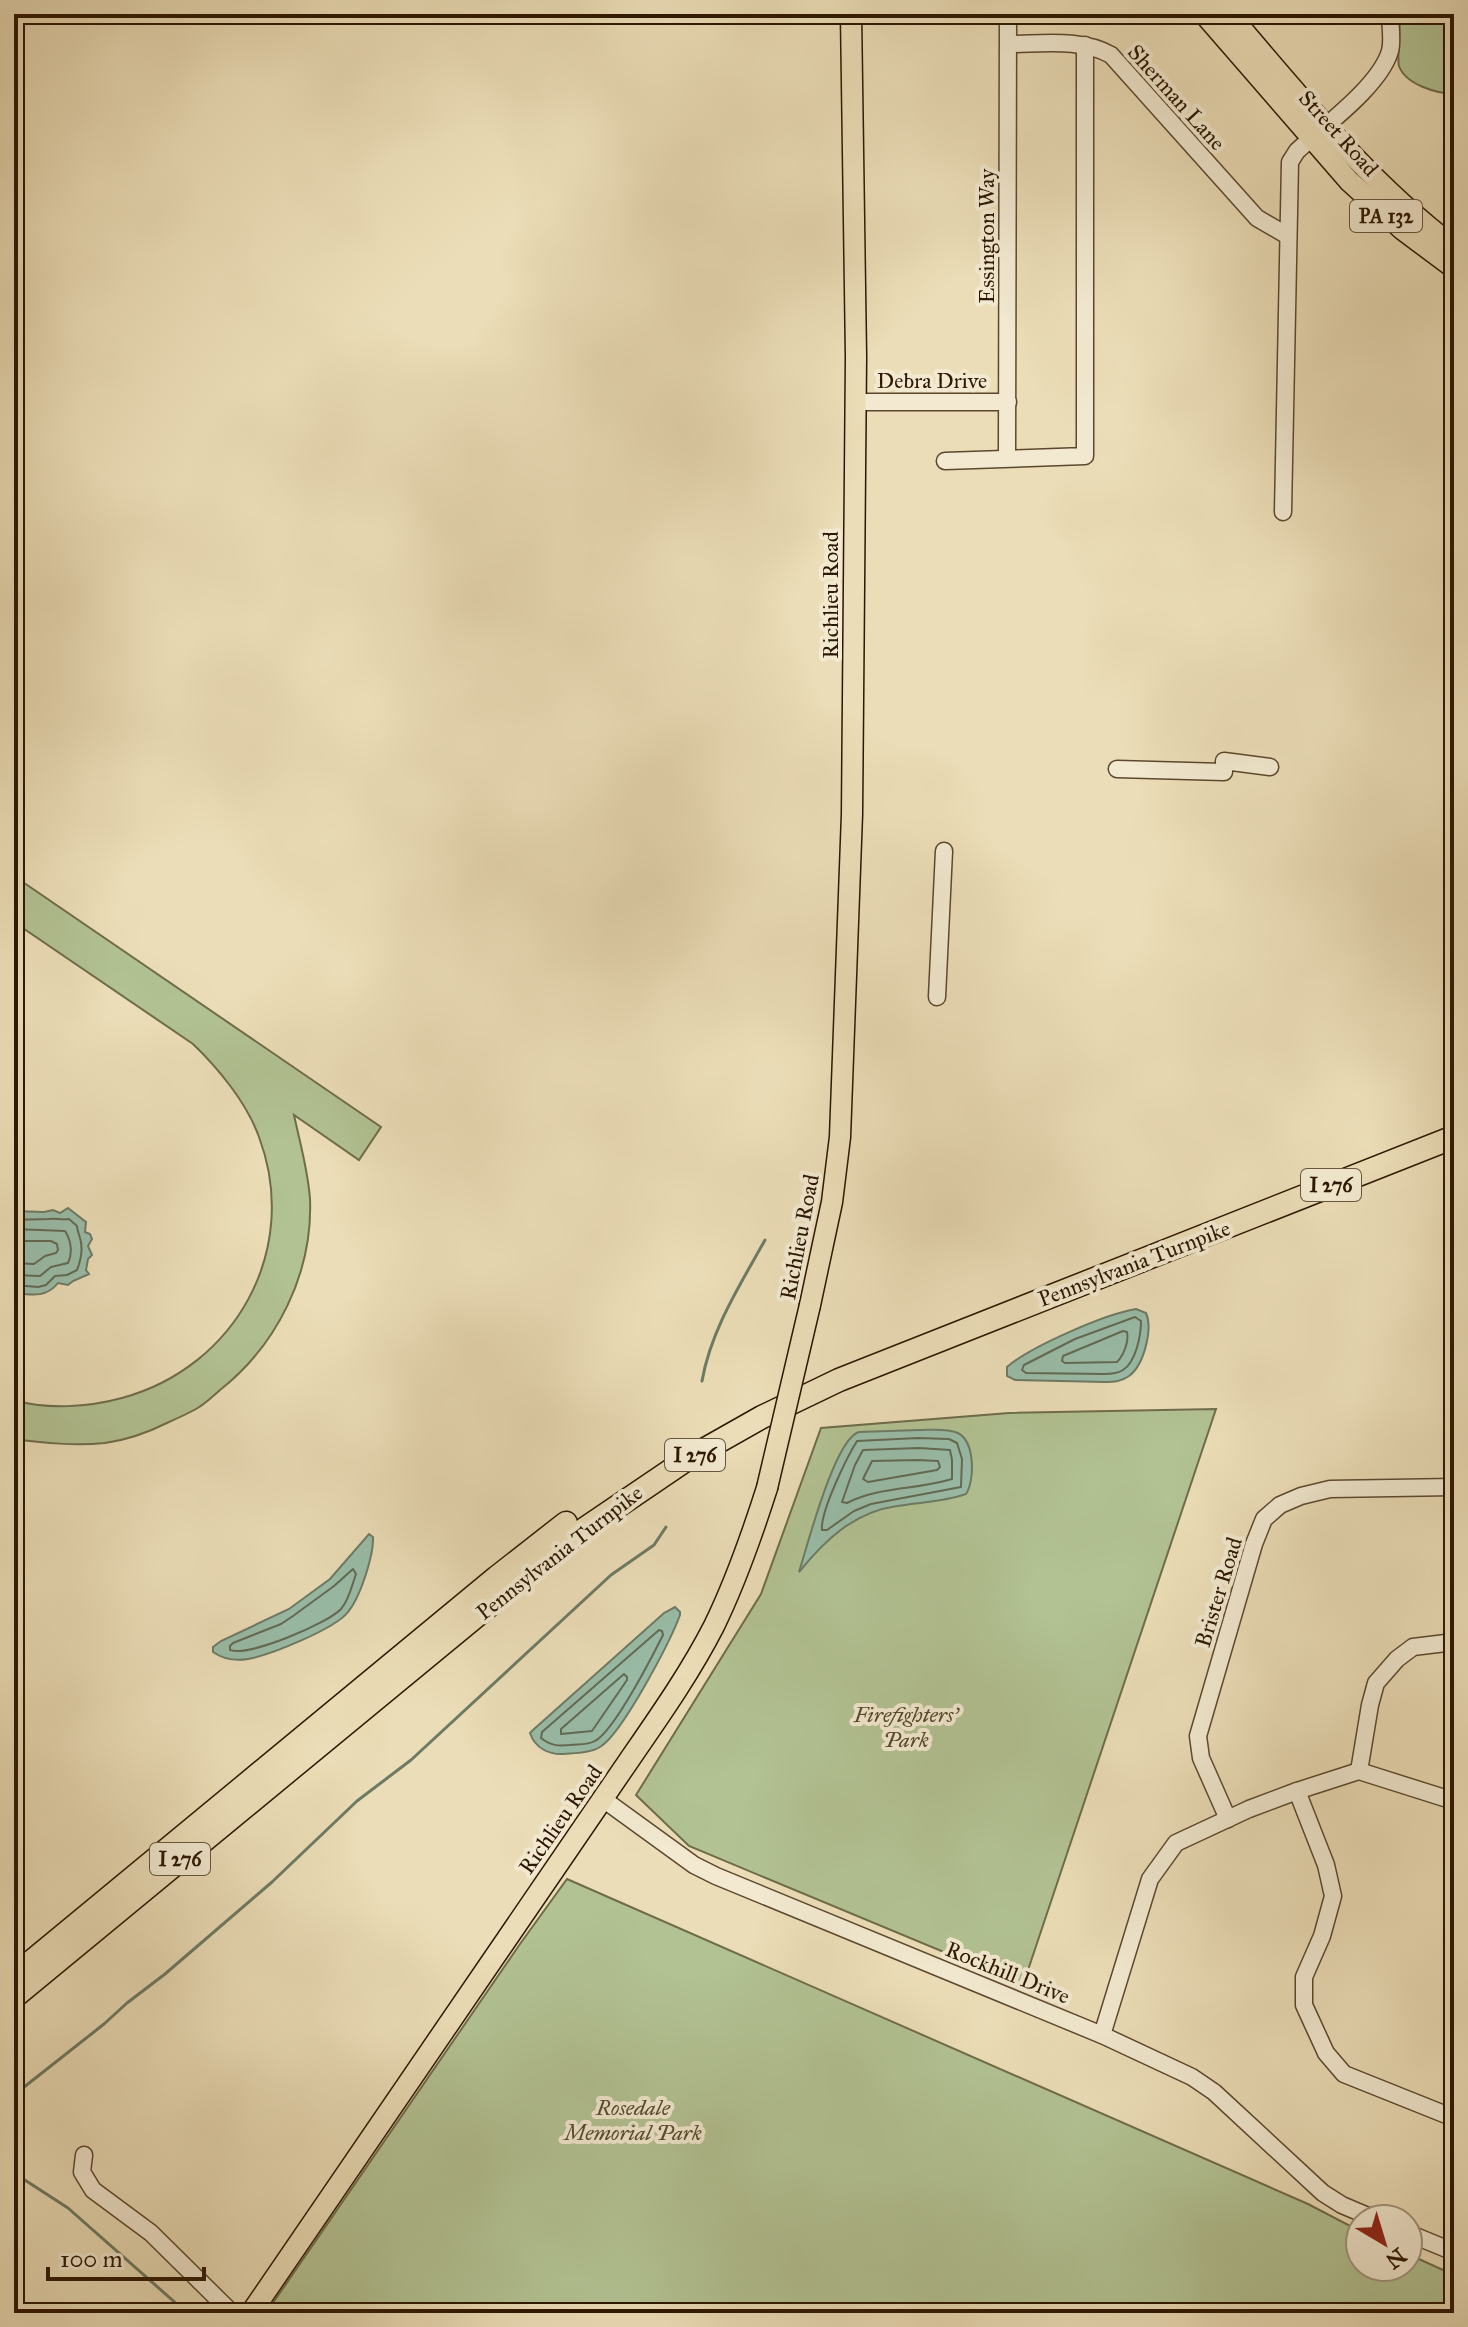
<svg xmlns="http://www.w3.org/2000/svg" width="1468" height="2327" viewBox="0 0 1468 2327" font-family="'IM FELL Great Primer',serif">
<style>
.green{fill:#b2c293;stroke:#6f6c4a;stroke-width:2}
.water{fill:#99bda9;stroke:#6d7b65;stroke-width:2}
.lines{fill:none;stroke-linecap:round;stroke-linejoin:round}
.shore{stroke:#626a54;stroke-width:2}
.stream{stroke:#6d7b65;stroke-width:3}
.minor-casing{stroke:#5c482e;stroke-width:19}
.major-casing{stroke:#2c1700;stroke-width:23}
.highway-casing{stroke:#2c1700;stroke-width:25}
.minor{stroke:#f2e9d0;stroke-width:16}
.major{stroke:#ebddb7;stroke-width:20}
.highway{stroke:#ebddb7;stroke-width:22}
.major-bridge-casing{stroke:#2c1700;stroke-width:23;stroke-linecap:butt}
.major-bridge{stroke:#ebddb7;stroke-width:20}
.labels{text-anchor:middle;stroke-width:8;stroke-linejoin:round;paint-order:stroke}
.shield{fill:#f2e9d0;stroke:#67563e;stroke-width:2}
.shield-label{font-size:20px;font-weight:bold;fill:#2c1700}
.street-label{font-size:22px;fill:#2c1700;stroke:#f2e9d0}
.park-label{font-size:22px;font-style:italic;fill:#544a2c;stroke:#f2e9d0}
</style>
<rect width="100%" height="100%" fill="#ebddb7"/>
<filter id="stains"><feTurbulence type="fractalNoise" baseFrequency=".0025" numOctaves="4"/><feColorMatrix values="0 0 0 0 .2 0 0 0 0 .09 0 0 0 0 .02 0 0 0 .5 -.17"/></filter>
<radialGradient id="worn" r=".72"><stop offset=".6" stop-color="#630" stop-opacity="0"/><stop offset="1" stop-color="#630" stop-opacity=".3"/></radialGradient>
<g class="green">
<path d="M1400 14H1454V94C1436 93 1406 85 1399 66 1397 60 1400 24 1400 14Z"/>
<path d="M14 876 381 1127 359 1160 294 1115C300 1143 308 1170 310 1199 313 1273 277 1345 220 1390 212 1397 205 1404 196 1409 187 1414 178 1418 169 1422 149 1432 127 1440 105 1443 74 1446 45 1443 14 1439V1400C47 1410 89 1407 122 1398 236 1367 301 1249 259 1137 247 1103 218 1068 193 1044L14 922Z"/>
<polygon points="1216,1409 1023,1985 689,1846 636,1795 761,1594 821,1428 1009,1413"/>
<polygon points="567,1879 1308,2204 1360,2231 1360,2267 1408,2267 1408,2254 1454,2275 1454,2313 266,2313 520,1944"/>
</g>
<g class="water">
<path d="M68 1208 86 1222 85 1232 90 1234 92 1239 88 1246 92 1255 88 1259 86 1270 89 1274 73 1281 68 1285 58 1283C46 1298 32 1295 14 1293V1211L44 1212 53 1210 60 1213Z"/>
<path d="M1136 1309 1146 1313C1153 1329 1144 1365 1129 1376 1121 1382 1113 1382 1104 1382L1015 1380 1007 1376V1367C1030 1347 1105 1314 1136 1309Z"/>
<path d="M919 1430C930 1430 947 1428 958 1433 975 1442 975 1480 966 1494 944 1502 920 1502 897 1506 854 1512 825 1540 799 1572 807 1547 835 1438 859 1432Z"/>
<path d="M369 1534 373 1537C374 1555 360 1598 348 1612 335 1629 270 1655 248 1659 236 1661 223 1659 213 1652V1647L221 1641 289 1609 330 1579Z"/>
<path d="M675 1607 680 1612V1615C670 1642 622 1734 600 1747 591 1753 575 1753 564 1754 549 1755 535 1748 530 1733L533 1730 664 1613Z"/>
</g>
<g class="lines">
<g class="shore">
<path d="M14 1219C26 1220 37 1219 49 1219 56 1218 61 1220 69 1219L77 1226C77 1230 79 1234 80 1238 83 1248 81 1260 77 1270L67 1275 55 1276 46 1285 38 1287 14 1285"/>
<path d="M14 1229 65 1231C71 1240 73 1253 68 1263L51 1267 40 1276 14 1275"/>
<polyline points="14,1241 51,1241 57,1244 58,1250 56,1253 45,1256 34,1264 14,1263"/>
<path d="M1135 1317 1141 1321C1141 1335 1136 1362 1123 1370 1117 1374 1110 1374 1104 1374L1026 1373 1022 1370 1024 1365 1075 1339Z"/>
<path d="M1123 1331 1127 1332C1129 1341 1124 1355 1117 1362L1065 1363 1062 1361 1063 1356Z"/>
<path d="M918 1438 949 1439 957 1443 962 1459 961 1487 871 1504 854 1511 827 1530H822C820 1512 847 1457 857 1441Z"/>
<path d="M919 1448 950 1450 952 1460V1479C917 1490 881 1486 847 1503L842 1502 855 1465 863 1450Z"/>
<polygon points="918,1460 938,1461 940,1467 937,1470 868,1482 863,1479 872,1461"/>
<path d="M353 1569 356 1574C352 1585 349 1600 341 1609 327 1624 248 1657 230 1650V1646L233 1643 281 1624 293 1616 334 1586Z"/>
<path d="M659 1630 662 1631 663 1635C652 1657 614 1731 595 1741 588 1745 578 1744 570 1745 558 1746 551 1746 541 1738L542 1732Z"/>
<polygon points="624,1674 627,1677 627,1680 592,1731 561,1734 561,1729"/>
</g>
<g class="stream">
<path d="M702 1381C711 1330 740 1285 765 1240"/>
<polyline points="14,2095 104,2024 127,2003 165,1974 272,1882 357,1801 411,1760 611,1575 654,1545 666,1527"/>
<polyline points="14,2173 68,2208 187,2313"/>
</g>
<defs>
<g id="minor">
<path d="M1009 44C1042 44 1081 38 1111 55L1257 218 1288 236"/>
<polyline points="856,402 1008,402"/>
<polyline points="1007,458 1008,14"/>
<polyline points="945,461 1085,456 1085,45"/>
<path d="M1283 512 1290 162 1297 151C1324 126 1380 86 1390 51 1393 40 1390 26 1390 14"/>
<polyline points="1117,769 1224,772 1224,761 1270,767"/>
<polyline points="937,997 944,851"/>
<polyline points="1359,1771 1370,1705 1376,1683 1397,1659 1413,1647 1454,1642"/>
<polyline points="1297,1791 1326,1865 1333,1896 1322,1936 1304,1977 1304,2005 1326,2053 1344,2074 1454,2118"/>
<polyline points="603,1799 694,1865 716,1876 1102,2035 1192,2077 1214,2092 1323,2193 1342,2205 1375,2219"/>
<polyline points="1228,1819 1201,1758 1198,1736 1254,1544 1264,1519 1280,1505 1301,1496 1330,1489 1454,1487"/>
<polyline points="1102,2035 1150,1879 1176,1843 1249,1809 1297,1791 1359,1771 1454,1801"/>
<polyline points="84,2155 82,2172 93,2190 151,2233 232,2313"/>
<polyline points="1408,2233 1454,2252"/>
</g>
<g id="major">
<polyline points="1204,14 1349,181 1403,230 1454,268"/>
<path d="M1229 14C1299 96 1367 181 1454 247"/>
<polyline points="810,1305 832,1202 840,1137 852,814 856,357 851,14"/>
<path d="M251 2313 632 1756C661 1714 691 1671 714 1626 736 1581 752 1535 767 1488"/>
</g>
<g id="highway">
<polyline points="14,1976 497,1577 566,1523"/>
<polyline points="14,1997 571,1538 686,1460 762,1417 839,1380 1454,1137"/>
</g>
</defs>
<use href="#minor" class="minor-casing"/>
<use href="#major" class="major-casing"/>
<use href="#highway" class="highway-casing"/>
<use href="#minor" class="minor"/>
<use href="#major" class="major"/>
<use href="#highway" class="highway"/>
<defs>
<polyline id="major-bridge" points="767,1488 810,1305"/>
</defs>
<use href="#major-bridge" class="major-bridge-casing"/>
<use href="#major-bridge" class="major-bridge"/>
</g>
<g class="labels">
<g class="shield">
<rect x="1350" y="200" width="72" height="32" rx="6"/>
<rect x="1301" y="1169" width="60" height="32" rx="6"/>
<rect x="665" y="1439" width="60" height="32" rx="6"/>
<rect x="150" y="1843" width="60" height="32" rx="6"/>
</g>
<g class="shield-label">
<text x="1386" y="223">PA 132</text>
<text x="1331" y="1192">I 276</text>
<text x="695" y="1462">I 276</text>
<text x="180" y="1866">I 276</text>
</g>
<g class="street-label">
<text transform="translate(1177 97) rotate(48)" y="8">Sherman Lane</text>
<text transform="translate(1339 133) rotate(48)" y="8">Street Road</text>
<text transform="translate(986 236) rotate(-90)" y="8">Essington Way</text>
<text x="932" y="388">Debra Drive</text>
<text transform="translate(830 595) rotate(-90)" y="8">Richlieu Road</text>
<text transform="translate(799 1237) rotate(-79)" y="8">Richlieu Road</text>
<text transform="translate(1134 1263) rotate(-21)" y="8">Pennsylvania Turnpike</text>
<text transform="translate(559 1552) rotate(-38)" y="8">Pennsylvania Turnpike</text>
<text transform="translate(1218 1592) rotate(-73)" y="8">Brister Road</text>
<text transform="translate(560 1819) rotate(-55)" y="8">Richlieu Road</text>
<text transform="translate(1008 1972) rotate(22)" y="8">Rockhill Drive</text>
</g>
<g class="park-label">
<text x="906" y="1722">Firefighters'<tspan x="906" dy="25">Park</tspan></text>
<text x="633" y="2115">Rosedale<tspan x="633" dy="25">Memorial Park</tspan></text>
</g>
</g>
<rect width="1468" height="2327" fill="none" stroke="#ebddb7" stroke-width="48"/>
<rect x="16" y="16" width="1436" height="2295" fill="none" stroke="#2c1700" stroke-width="4"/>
<rect x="24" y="24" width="1420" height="2279" fill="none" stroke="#2c1700" stroke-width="2"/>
<g transform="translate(1384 2243) rotate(142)"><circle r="38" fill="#f2e9d0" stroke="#a3957d" stroke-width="2"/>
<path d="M0-6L14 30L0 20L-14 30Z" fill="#8f2418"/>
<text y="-12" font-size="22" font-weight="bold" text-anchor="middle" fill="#2c1700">N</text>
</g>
<path d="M48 2267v12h156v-12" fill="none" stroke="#2c1700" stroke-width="4"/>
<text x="60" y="2267" font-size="24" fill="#2c1700" stroke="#f2e9d0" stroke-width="6" paint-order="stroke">100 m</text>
<rect width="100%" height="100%" filter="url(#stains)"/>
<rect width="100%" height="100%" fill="url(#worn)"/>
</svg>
